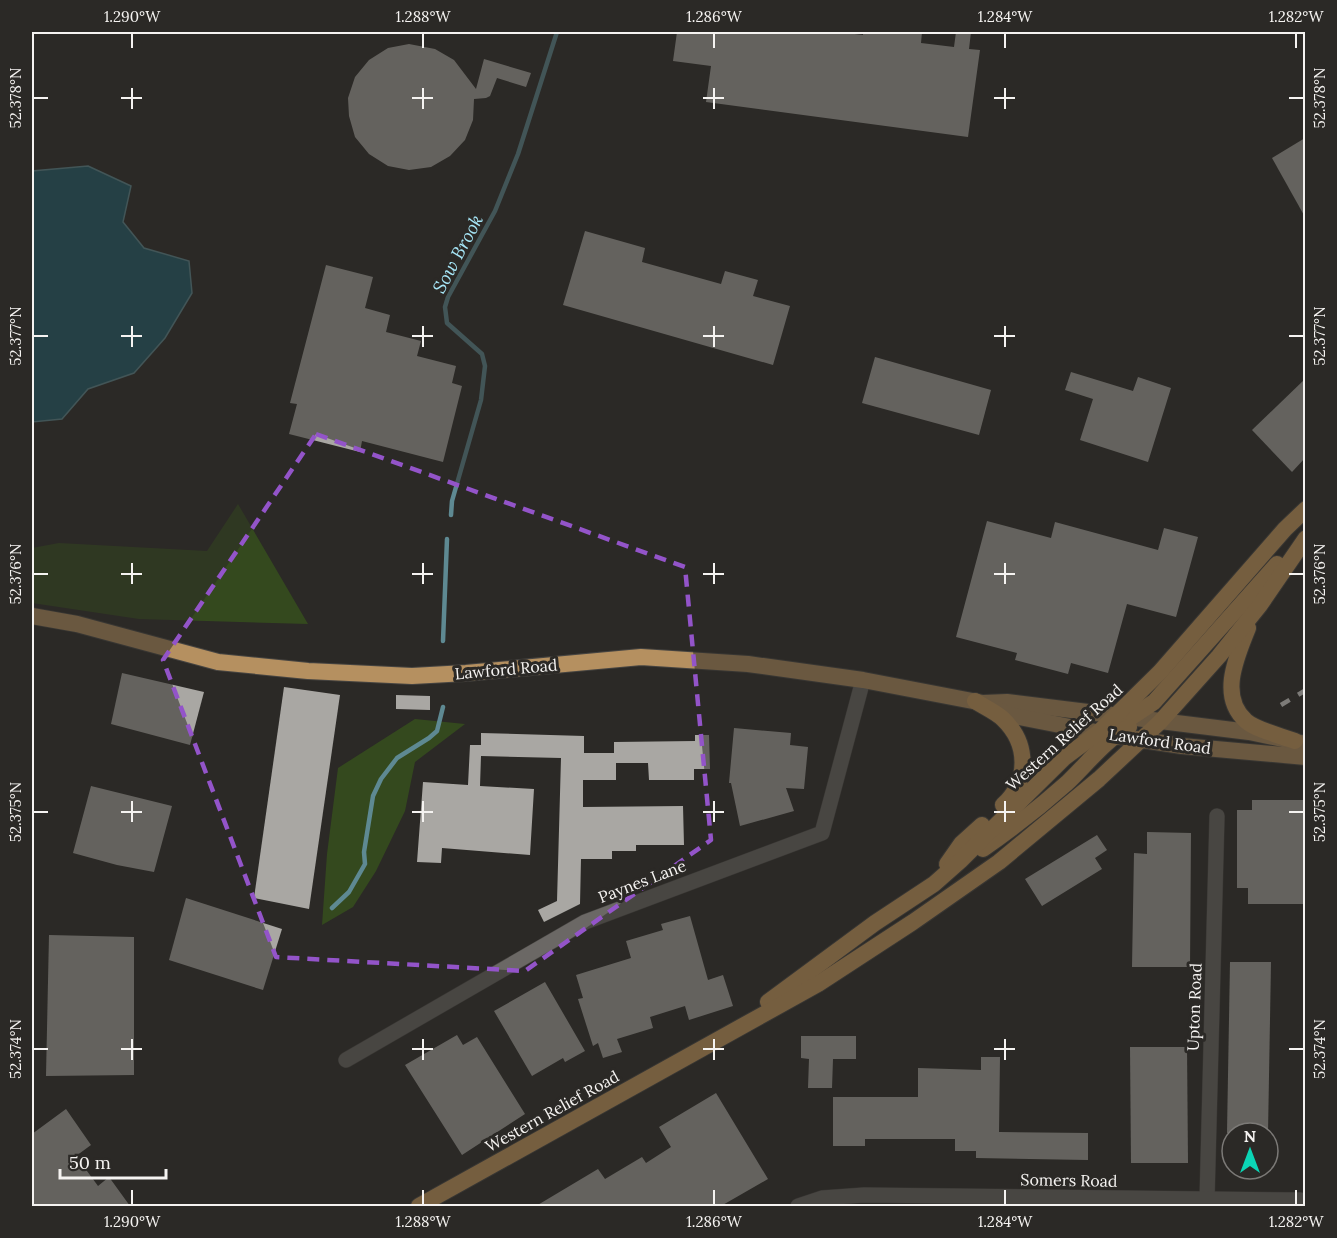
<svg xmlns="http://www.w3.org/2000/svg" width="1337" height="1238" viewBox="0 0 1337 1238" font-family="Lora,serif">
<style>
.green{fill:#34491e}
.water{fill:#1d5c6a;stroke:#5e8992;stroke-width:1.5}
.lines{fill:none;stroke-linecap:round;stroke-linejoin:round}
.stream{stroke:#5e8992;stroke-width:4.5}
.building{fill:#a9a7a3}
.minor-casing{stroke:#464441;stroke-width:16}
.primary-casing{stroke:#464441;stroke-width:18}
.trunk-casing{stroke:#464441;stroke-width:18}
.minor{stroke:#6b6865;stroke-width:15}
.primary{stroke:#b59060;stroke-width:16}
.trunk{stroke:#ce9d5e;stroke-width:16}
.rail{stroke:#e0dedc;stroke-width:4.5;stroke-dasharray:10 10;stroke-linecap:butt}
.marked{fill:none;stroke:#9354c9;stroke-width:4.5;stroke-dasharray:12 8;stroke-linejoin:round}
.ticks{fill:none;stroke:#f5f3f1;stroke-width:2}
.labels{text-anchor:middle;stroke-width:6;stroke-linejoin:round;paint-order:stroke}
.street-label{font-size:16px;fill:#f5f3f1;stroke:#2b2926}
.water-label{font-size:18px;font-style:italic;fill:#a7e7f8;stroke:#2b2926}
.neatline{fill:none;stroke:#f5f3f1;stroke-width:2}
.ticks-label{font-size:15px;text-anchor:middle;fill:#f5f3f1}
</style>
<rect width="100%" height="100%" fill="#2b2926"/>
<g class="green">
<polygon points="238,504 308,624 139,619 32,603 32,548 59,543 207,551"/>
<polygon points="415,719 465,724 415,762 405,811 376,871 353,907 322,925 327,854 338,768"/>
</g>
<polygon class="water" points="88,166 131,186 123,222 144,248 189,261 192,293 165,338 134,373 88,389 62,419 32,422 32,171"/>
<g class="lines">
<g class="stream">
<polyline points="451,515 452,501 481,400 485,366 482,354 447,323 445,307 448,297 495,211 518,154 557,32"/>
<polyline points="443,641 447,539"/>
<polyline points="332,908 349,892 365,864 364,852 373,796 381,779 397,758 429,738 437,731 443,707"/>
</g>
</g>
<g class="building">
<polygon points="677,32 838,32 863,35 863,32 922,32 921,43 954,47 956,32 971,32 969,49 980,50 968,137 706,102 711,66 673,61"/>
<polygon points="409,44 435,49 454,60 476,89 484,59 531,73 526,87 497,78 490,96 486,98 474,99 473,120 465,140 450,156 431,167 409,170 388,166 369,154 355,137 349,116 348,98 355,77 369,60 388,48"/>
<polygon points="1305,138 1305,217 1272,158"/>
<polygon points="585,231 645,248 642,262 721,284 725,271 758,280 753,296 790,306 773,365 563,305"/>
<polygon points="326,265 373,277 365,308 390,315 386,332 421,341 417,356 456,366 452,383 462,386 443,462 362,441 360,452 289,434 297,404 290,403"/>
<polygon points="875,357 991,390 979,435 862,403"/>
<polygon points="1071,372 1133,391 1138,377 1171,388 1148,462 1080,440 1093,399 1065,390"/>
<polygon points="1305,379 1305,458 1292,472 1252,430"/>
<polygon points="987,521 1051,538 1055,522 1158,550 1164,528 1198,537 1176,617 1127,604 1108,673 1071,663 1068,674 1015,660 1017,653 956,637"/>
<polygon points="122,673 204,692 190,745 111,724"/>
<polygon points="284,687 340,695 309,909 254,898"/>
<polygon points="396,695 430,696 430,710 396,709"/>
<polygon points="734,728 791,733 790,745 808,747 804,789 786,788 794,811 740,826 731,783 729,783"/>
<polygon points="481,733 584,736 584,753 614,753 614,742 695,741 695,735 709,735 710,769 694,769 694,780 649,780 648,763 616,763 616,780 583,780 583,807 683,806 684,845 636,845 636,851 612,851 612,859 581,859 580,904 544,922 538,910 557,901 561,758 481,756 480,786 534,789 530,855 442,848 441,863 417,862 423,782 468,785 470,745 481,745"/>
<polygon points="91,786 172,806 154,872 117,865 73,853"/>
<polygon points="1252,800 1305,800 1305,904 1248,904 1248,888 1237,888 1237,810 1252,810"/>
<polygon points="1147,832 1191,833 1190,967 1132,967 1134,853 1147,854"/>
<polygon points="1097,835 1107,850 1095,858 1102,869 1042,906 1025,879"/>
<polygon points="186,898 282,929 263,990 169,960"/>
<polygon points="690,916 708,980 723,975 733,1006 689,1020 685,1006 650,1017 653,1028 617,1039 622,1052 603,1058 598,1043 593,1046 578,999 583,998 576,975 631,958 626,941 663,930 661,924"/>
<polygon points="49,935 134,937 134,1075 46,1076"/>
<polygon points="1230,962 1271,962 1268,1133 1227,1133"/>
<polygon points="545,982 585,1051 565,1062 563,1058 532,1076 494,1011"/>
<polygon points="457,1035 463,1045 477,1037 525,1114 462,1155 405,1065"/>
<polygon points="801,1036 856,1036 856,1059 833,1059 832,1088 808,1088 809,1059 801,1058"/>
<polygon points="1130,1047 1187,1047 1188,1163 1131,1163"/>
<polygon points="981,1057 1000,1057 999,1132 1088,1133 1088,1160 976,1158 976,1151 955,1151 955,1139 865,1139 865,1146 833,1146 833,1097 918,1097 918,1068 981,1070"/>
<polygon points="716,1093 768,1179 721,1206 536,1206 598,1169 605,1179 642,1157 646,1163 671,1147 659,1127"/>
<polygon points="66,1109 91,1145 76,1156 98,1186 109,1177 130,1206 32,1206 32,1134"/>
</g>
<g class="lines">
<defs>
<g id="minor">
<polyline points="346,1060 585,922 822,833 863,680"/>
<polyline points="1207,1200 1217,816"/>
<polyline points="798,1206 822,1198 864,1195 1299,1200 1306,1201"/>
</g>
<g id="primary">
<polyline points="32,616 77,624 218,662 308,671 412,676 466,673 641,657 748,664 863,680 983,703 1007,702 1249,732 1306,744"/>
<polyline points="992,707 1009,715 1116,736 1182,746 1306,757"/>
</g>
<g id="trunk">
<path d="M1248 628C1237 656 1218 696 1246 721 1256 730 1282 736 1295 741"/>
<path d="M975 701C984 707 996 712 1003 719 1029 744 1029 781 1003 805"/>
<polyline points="1112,730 1154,702 1277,564"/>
<path d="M983 849C1012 829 1040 807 1067 783 1085 766 1107 738 1129 727"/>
<polyline points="947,864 961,844 982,825"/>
<polyline points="768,1002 875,923 934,884 960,861 1064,758 1099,732 1160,672 1285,529 1306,509"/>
<polyline points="419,1206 818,984 913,922 999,862 1099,779 1160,722 1219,656 1260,605 1306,538"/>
</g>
</defs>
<use href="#minor" class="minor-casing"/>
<use href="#primary" class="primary-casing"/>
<use href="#trunk" class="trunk-casing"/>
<use href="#minor" class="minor"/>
<use href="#primary" class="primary"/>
<use href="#trunk" class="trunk"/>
<polyline class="rail" points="1281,705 1306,690"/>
</g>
<path d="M0 0H1337V1238H0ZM316 434 685 567 711 840 525 971 276 957 163 660Z" fill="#2b2926" fill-opacity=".55" fill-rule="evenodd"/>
<path class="marked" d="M316 434 685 567 711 840 525 971 276 957 163 660Z"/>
<path class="ticks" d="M132 33V48M423 33V48M714 33V48M1005 33V48M1296 33V48M132 88V109M423 88V109M714 88V109M1005 88V109M33 98H48M121 98H142M412 98H433M703 98H724M994 98H1015M1289 98H1304M132 326V347M423 326V347M714 326V347M1005 326V347M33 336H48M121 336H142M412 336H433M703 336H724M994 336H1015M1289 336H1304M132 563V584M423 563V584M714 563V584M1005 563V584M33 574H48M121 574H142M412 574H433M703 574H724M994 574H1015M1289 574H1304M132 801V822M423 801V822M714 801V822M1005 801V822M33 812H48M121 812H142M412 812H433M703 812H724M994 812H1015M1289 812H1304M132 1039V1060M423 1039V1060M714 1039V1060M1005 1039V1060M33 1049H48M121 1049H142M412 1049H433M703 1049H724M994 1049H1015M1289 1049H1304M132 1190V1205M423 1190V1205M714 1190V1205M1005 1190V1205M1296 1190V1205"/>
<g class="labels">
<g class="street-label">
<text transform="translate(506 669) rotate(-5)" y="6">Lawford Road</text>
<text transform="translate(1064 737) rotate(-42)" y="6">Western Relief Road</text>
<text transform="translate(1160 741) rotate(8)" y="6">Lawford Road</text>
<text transform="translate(642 881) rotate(-21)" y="6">Paynes Lane</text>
<text transform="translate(1194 1007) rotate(-88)" y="6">Upton Road</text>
<text transform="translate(552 1111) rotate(-29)" y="6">Western Relief Road</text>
<text transform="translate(1069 1180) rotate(1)" y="6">Somers Road</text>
</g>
<g class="water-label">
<text transform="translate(458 254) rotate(-62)" y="6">Sow Brook</text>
</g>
</g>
<rect width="1337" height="1238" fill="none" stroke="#2b2926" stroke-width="66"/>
<g transform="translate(1250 1151)"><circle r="28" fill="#2b2926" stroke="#7c7a77" stroke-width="1.5"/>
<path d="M0-4.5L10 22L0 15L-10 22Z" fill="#0bd5b5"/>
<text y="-9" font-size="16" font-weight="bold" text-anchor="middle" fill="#f5f3f1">N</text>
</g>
<path d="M60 1169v9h106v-9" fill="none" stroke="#f5f3f1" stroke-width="3"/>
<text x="69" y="1169" font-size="18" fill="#f5f3f1" stroke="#2b2926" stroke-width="4.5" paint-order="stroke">50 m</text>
<rect x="33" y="33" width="1271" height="1172" class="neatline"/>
<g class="ticks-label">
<text x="132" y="22">1.290°W</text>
<text x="423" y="22">1.288°W</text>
<text x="714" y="22">1.286°W</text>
<text x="1005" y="22">1.284°W</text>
<text x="1296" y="22">1.282°W</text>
<text transform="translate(16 98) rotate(-90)" y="5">52.378°N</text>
<text transform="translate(1320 98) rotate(-90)" y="5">52.378°N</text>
<text transform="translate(16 336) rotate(-90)" y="5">52.377°N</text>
<text transform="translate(1320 336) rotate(-90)" y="5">52.377°N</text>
<text transform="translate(16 574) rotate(-90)" y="5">52.376°N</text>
<text transform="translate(1320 574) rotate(-90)" y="5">52.376°N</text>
<text transform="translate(16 812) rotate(-90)" y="5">52.375°N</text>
<text transform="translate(1320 812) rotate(-90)" y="5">52.375°N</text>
<text transform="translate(16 1049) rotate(-90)" y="5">52.374°N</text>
<text transform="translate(1320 1049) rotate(-90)" y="5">52.374°N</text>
<text x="132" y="1227">1.290°W</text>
<text x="423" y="1227">1.288°W</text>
<text x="714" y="1227">1.286°W</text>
<text x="1005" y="1227">1.284°W</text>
<text x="1296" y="1227">1.282°W</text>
</g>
</svg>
